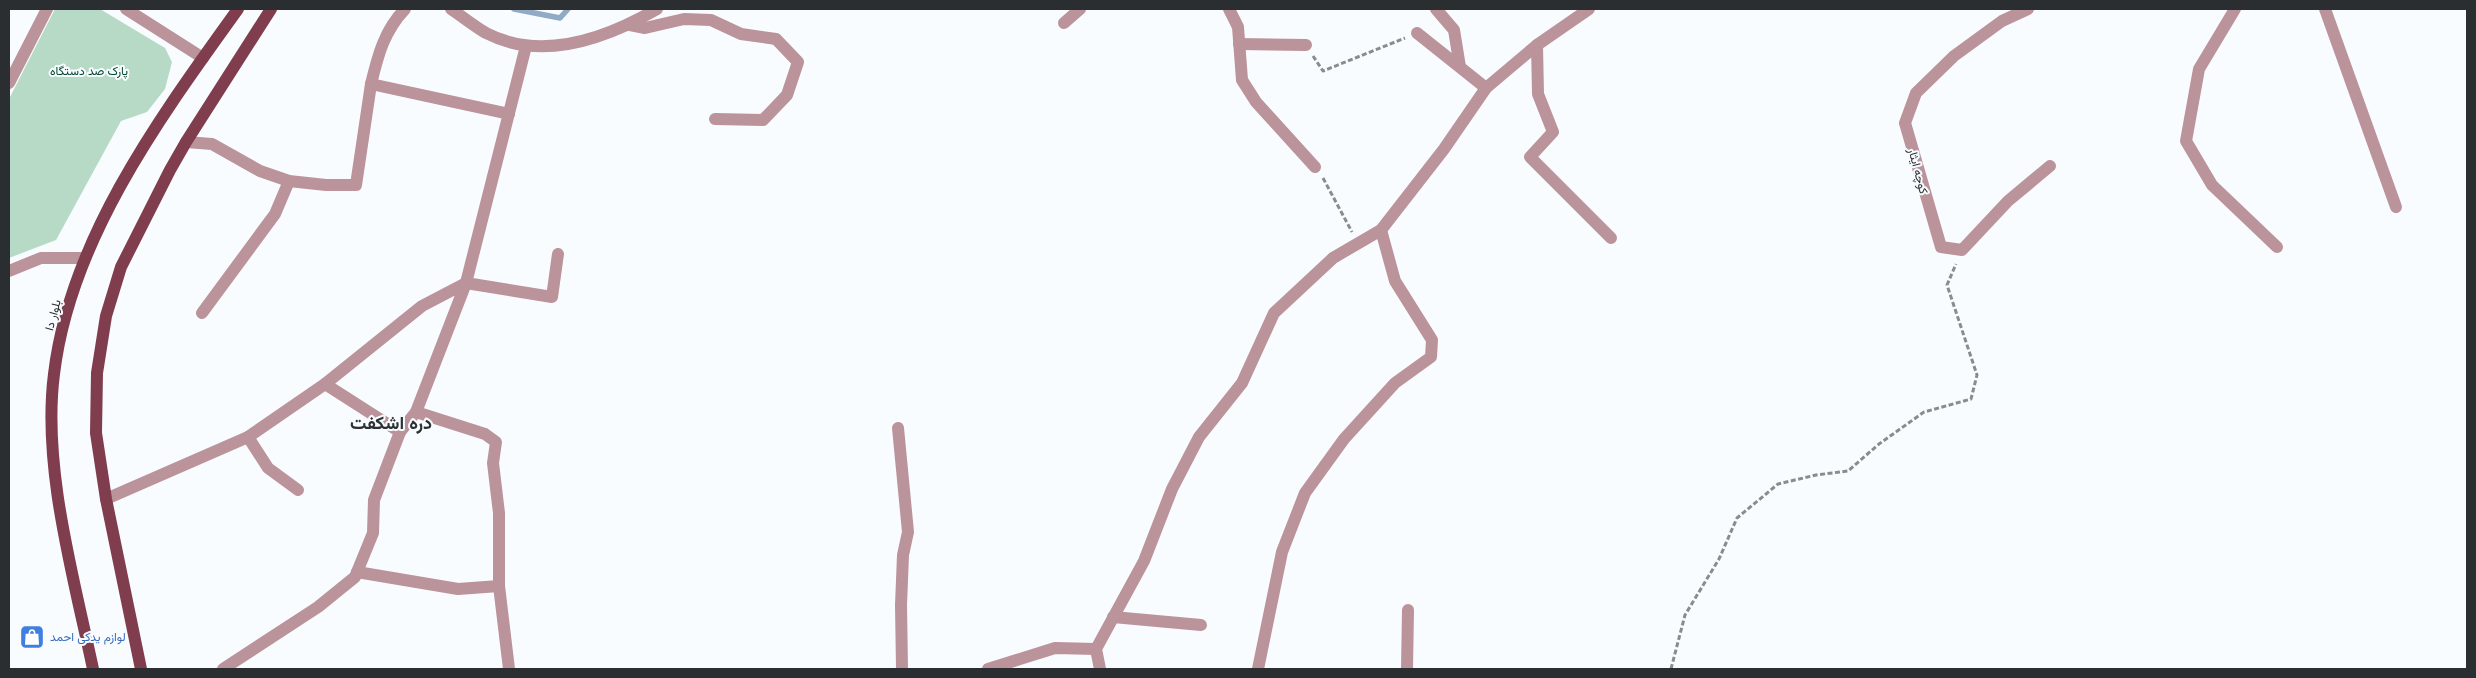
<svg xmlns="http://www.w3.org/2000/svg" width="2476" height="678" viewBox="0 0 2476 678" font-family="Quicksand,Vazirmatn,sans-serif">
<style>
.green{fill:#b7dac7}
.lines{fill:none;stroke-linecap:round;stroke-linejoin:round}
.stream{stroke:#91aac5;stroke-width:5.5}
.path{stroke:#898c8e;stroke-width:3;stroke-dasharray:5 2.5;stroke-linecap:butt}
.minor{stroke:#bb939b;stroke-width:12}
.major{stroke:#7f3d4d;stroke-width:12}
.labels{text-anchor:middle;stroke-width:4;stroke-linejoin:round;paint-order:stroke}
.park-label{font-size:12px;fill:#00472e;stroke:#f9fcff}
.street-label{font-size:12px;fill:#2b2e30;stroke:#f9fcff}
.shop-label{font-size:12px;fill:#366cbe;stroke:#f9fcff;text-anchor:start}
.district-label{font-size:18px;font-weight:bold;fill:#2b3135;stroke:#f9fcff}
</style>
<rect width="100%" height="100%" fill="#f9fcff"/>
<polygon class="green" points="55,9 100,9 165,48 172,62 165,89 147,112 121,121 56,240 9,258 9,99"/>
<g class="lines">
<polyline class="stream" points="514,9 560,18 568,9"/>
<g class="path">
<polyline points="1313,56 1323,71 1405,38"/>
<polyline points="1323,178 1352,232"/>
<polyline points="1671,669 1685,615 1719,559 1737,518 1778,484 1816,475 1848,471 1879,444 1924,412 1971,399 1977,375 1947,285 1956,264"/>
</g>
<g class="minor">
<polyline points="126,9 203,58"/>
<path d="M405 9C384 31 378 55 371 84L509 114"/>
<path d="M451 9C463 17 474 26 486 33 542 62 607 38 657 9"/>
<polyline points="1229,9 1238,27 1242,80 1256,102 1315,167"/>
<polyline points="1436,9 1454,30 1460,67"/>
<polyline points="2028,9 2002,21 1954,56 1916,93 1905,123 1941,247 1962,250 2008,201 2050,166"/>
<polyline points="2235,9 2199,69 2186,141 2212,185 2277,247"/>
<polyline points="2325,9 2396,207"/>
<polyline points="1064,23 1080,9"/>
<polyline points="630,25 645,28 684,19 711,20 741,34 776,39 798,62 787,95 763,120 715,119"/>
<polyline points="1417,33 1486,88"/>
<polyline points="1239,44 1306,45"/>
<polyline points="1537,45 1538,94 1553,132 1530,157 1611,238"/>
<polyline points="526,46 466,283 552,297 558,254"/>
<polyline points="9,83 47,9"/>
<polyline points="186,142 212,144 260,171 289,181 326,185 356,185 371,84"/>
<polyline points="9,271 41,258 84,258"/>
<polyline points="202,313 275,214 289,181"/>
<polyline points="325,384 422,306 466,283 416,412 400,432"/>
<polyline points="416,412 485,434 496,442 493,463 499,513 499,586 509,669"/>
<polyline points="898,428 908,532 903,555 901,605 902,669"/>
<polyline points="248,437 268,468 298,490"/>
<polyline points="106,499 248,437 325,384 400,432 374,500 373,533 355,577 318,607 223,669"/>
<polyline points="357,572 458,589 499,586"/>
<polyline points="1113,617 1201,625"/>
<polyline points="988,669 1055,648 1096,649"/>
<polyline points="1100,669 1096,649 1144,561 1172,489 1199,437 1242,383 1274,313 1333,258 1381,230 1444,149 1486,88 1537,45 1589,9"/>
<polyline points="1258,669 1282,552 1305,493 1344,439 1395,383 1431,357 1432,340 1395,281 1381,230"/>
<polyline points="1407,669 1408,610"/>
</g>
<g class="major">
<path d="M93 669C74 578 42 467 54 374 70 239 161 116 238 9"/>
<polyline points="141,669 106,499 96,433 97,373 106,316 121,267 170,170 186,142 271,9"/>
</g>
</g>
<defs>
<symbol id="shop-square" viewBox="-11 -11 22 22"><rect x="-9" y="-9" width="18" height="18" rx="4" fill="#3f7fe0" stroke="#f9fcff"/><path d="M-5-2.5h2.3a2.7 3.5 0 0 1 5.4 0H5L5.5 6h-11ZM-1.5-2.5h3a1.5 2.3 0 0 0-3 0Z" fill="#fff"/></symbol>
</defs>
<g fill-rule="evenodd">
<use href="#shop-square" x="18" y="623" width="28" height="28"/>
</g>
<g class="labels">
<g class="park-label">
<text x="89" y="75">پارک صد دستگاه</text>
</g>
<g class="street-label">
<text transform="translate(1918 171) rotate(75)" y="4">کوچه ایثار</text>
<text transform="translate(53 315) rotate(-75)" y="4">بلوار دا</text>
</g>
<g class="shop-label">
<text x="50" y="641">لوازم یدکی احمد</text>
</g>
<g class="district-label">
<text x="391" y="429">دره اشکفت</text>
</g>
</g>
<rect width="2476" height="678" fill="none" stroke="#2b2e30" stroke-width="20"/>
</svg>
